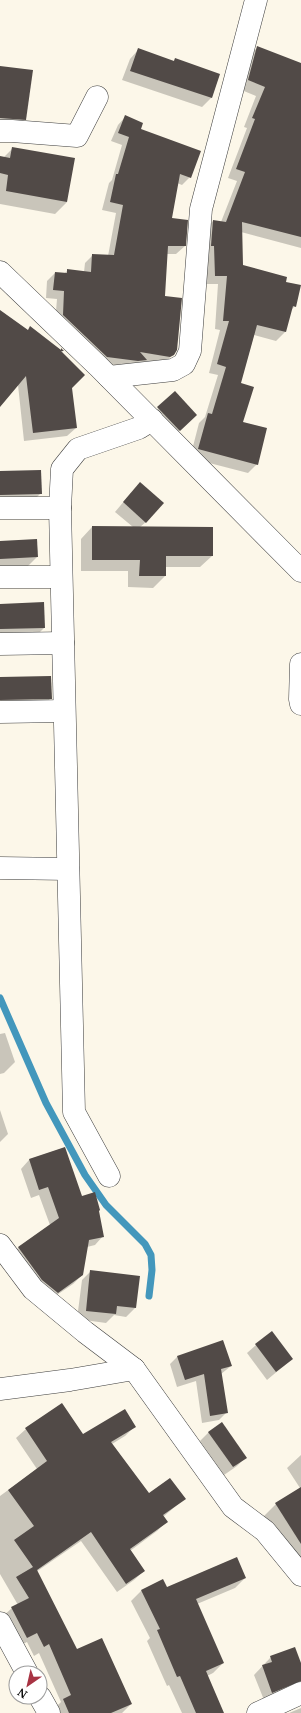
<svg xmlns="http://www.w3.org/2000/svg" width="301" height="1713" viewBox="0 0 301 1713" font-family="'Noto Serif',serif">
<style>
.shadow{fill:#0003}
.lines{fill:none;stroke-linecap:round;stroke-linejoin:round}
.stream{stroke:#4397bc;stroke-width:7}
.building{fill:#514a47}
.minor-casing{stroke:#3d3d3d;stroke-width:23}
.minor{stroke:#fff;stroke-width:22}
</style>
<rect width="100%" height="100%" fill="#fcf7e9"/>
<g class="shadow">
<polygon points="257,48 301,136 301,248 241,232 242,266 285,282 295,306 290,311 285,332 276,341 254,335 240,384 242,423 257,464 248,473 190,458 199,423 205,417 218,375 209,373 220,330 215,329 218,284 206,284 204,230 213,221 221,222 237,181 228,178 247,128 244,127 256,96 239,89 248,56"/>
<polygon points="138,50 173,62 175,59 219,75 211,98 202,107 122,80 130,59"/>
<polygon points="0,67 25,119 15,129 0,129"/>
<polygon points="126,116 190,177 182,185 177,183 171,218 185,246 176,254 167,254 164,297 174,354 161,365 144,362 138,368 98,365 55,323 57,299 46,298 47,281 55,273 64,274 68,270 84,272 85,263 93,255 108,256 116,213 102,210 109,183 112,180 122,145 111,141 118,125"/>
<polygon points="13,148 67,202 55,214 0,204 0,157 3,158"/>
<polygon points="0,311 28,331 63,351 62,352 71,388 76,428 67,436 24,441 18,385 0,404"/>
<polygon points="175,392 187,424 170,439 149,417"/>
<polygon points="0,472 41,493 32,502 0,503"/>
<polygon points="131,493 146,522 140,527 212,556 200,567 165,567 165,576 153,588 128,587 128,571 81,571 81,539 92,527 133,527 115,512"/>
<polygon points="0,542 37,557 28,566 0,567"/>
<polygon points="0,605 44,628 35,637 0,638"/>
<polygon points="0,678 51,698 39,710 0,711"/>
<polygon points="5,1033 15,1062 4,1073 0,1074 0,1034"/>
<polygon points="0,1110 8,1134 0,1142"/>
<polygon points="64,1148 81,1198 98,1212 103,1236 95,1245 87,1247 82,1275 73,1284 48,1301 10,1256 19,1247 50,1225 39,1195 31,1198 21,1169 29,1160"/>
<polygon points="91,1271 138,1277 135,1308 126,1317 114,1315 106,1323 77,1319 82,1280"/>
<polygon points="256,1345 292,1359 267,1380 247,1353"/>
<polygon points="177,1357 231,1366 221,1374 227,1412 219,1420 202,1423 196,1381 177,1387 170,1364"/>
<polygon points="135,1426 125,1436 112,1444 148,1494 184,1499 163,1517 166,1522 157,1531 130,1551 144,1571 134,1580 117,1592 81,1541 36,1572 76,1651 131,1704 122,1713 56,1713 54,1709 61,1702 39,1653 34,1656 27,1642 17,1647 2,1617 12,1608 18,1605 0,1574 0,1496 37,1469 16,1438 26,1429 83,1436"/>
<polygon points="209,1432 246,1457 237,1466 224,1475 200,1441"/>
<polygon points="301,1455 301,1575 264,1516 276,1504 300,1488 287,1468"/>
<polygon points="245,1578 235,1588 197,1604 223,1663 213,1673 207,1676 221,1713 182,1713 169,1685 167,1686 147,1641 150,1638 131,1601 141,1591"/>
<polygon points="271,1657 301,1666 301,1687 264,1700 254,1675"/>
<polygon points="301,1708 301,1713 289,1713"/>
</g>
<g class="lines">
<polyline class="stream" points="0,998 46,1103 85,1175 106,1205 145,1244 151,1255 152,1270 149,1296"/>
</g>
<g class="building">
<polygon points="257,46 301,63 301,237 242,222 243,265 287,277 286,282 301,285 296,307 293,306 286,332 257,325 241,383 254,387 243,422 267,428 258,465 198,449 208,413 212,414 226,367 217,364 229,321 223,321 227,276 215,276 214,246 211,246 213,220 226,222 245,172 236,169 255,119 252,118 265,87 248,80"/>
<polygon points="138,48 174,61 175,58 220,74 212,98 130,71"/>
<polygon points="0,66 33,70 26,120 0,118"/>
<polygon points="125,115 143,123 141,129 201,151 191,178 180,174 172,218 188,220 186,246 168,246 165,296 182,298 177,350 174,355 170,357 140,352 147,360 138,361 107,357 63,315 64,291 53,290 55,272 67,273 67,269 91,272 92,254 114,255 123,205 110,202 116,174 118,174 129,137 118,133"/>
<polygon points="12,147 75,158 67,202 6,191 8,175 0,173 0,156 10,158"/>
<polygon points="0,310 28,330 30,326 61,350 61,348 64,351 61,351 85,375 72,388 77,428 33,433 26,376 0,407"/>
<polygon points="175,391 197,415 180,431 157,407"/>
<polygon points="41,470 42,494 0,495 0,471"/>
<polygon points="140,482 164,503 146,523 123,502"/>
<polygon points="92,526 213,527 213,556 166,556 166,576 139,576 140,560 92,560"/>
<polygon points="37,539 38,557 0,559 0,541"/>
<polygon points="44,602 45,628 0,629 0,604"/>
<polygon points="51,676 52,699 0,700 0,677"/>
<polygon points="65,1147 82,1196 95,1192 100,1210 99,1211 104,1237 89,1240 83,1275 58,1293 42,1280 18,1247 59,1218 48,1187 39,1190 29,1159"/>
<polygon points="90,1270 140,1276 136,1308 117,1306 116,1314 86,1311"/>
<polygon points="272,1331 293,1359 276,1372 255,1344"/>
<polygon points="223,1340 232,1366 221,1369 228,1413 210,1416 204,1374 185,1380 177,1356"/>
<polygon points="62,1403 83,1434 125,1409 136,1427 111,1442 149,1493 170,1478 186,1499 163,1515 168,1522 130,1549 145,1571 126,1584 91,1532 37,1570 77,1649 102,1638 132,1704 111,1713 69,1713 63,1699 71,1695 49,1644 44,1647 37,1633 27,1638 11,1607 29,1598 16,1577 33,1567 14,1540 34,1526 8,1490 47,1461 25,1428"/>
<polygon points="222,1422 247,1458 233,1467 208,1432"/>
<polygon points="301,1487 301,1544 275,1503"/>
<polygon points="237,1557 246,1578 196,1599 224,1663 206,1671 224,1713 196,1713 180,1676 177,1677 157,1630 160,1629 141,1590 163,1579 167,1587"/>
<polygon points="295,1647 301,1663 301,1681 272,1693 262,1665 272,1662 270,1656"/>
</g>
<g class="lines">
<defs>
<g id="minor">
<polyline points="0,131 12,131 77,136 97,97"/>
<polyline points="0,272 98,366 301,571"/>
<polyline points="109,377 173,370 184,364 190,351 201,209 256,0"/>
<polyline points="0,508 60,508"/>
<polyline points="0,577 61,577"/>
<polyline points="0,644 63,643"/>
<polyline points="301,664 300,699 301,704"/>
<polyline points="0,712 64,711"/>
<polyline points="0,868 68,869"/>
<polyline points="109,1176 74,1112 60,508 62,469 78,449 139,428 152,420"/>
<polyline points="0,1245 33,1289 85,1332 134,1369 233,1507 265,1531 301,1575"/>
<polyline points="0,1389 70,1380 134,1369"/>
<polyline points="0,1623 27,1673"/>
<polyline points="40,1697 49,1713"/>
<polyline points="258,1713 301,1693"/>
</g>
</defs>
<use href="#minor" class="minor-casing"/>
<use href="#minor" class="minor"/>
</g>
<g transform="translate(28 1685) rotate(214)"><circle r="19" fill="#ffffff" stroke="#9d9d9d"/>
<path d="M0-3L7 15L0 10L-7 15Z" fill="#a83343"/>
<text y="-6" font-size="11" font-weight="bold" text-anchor="middle" fill="#0a0a0a">N</text>
</g>
</svg>
